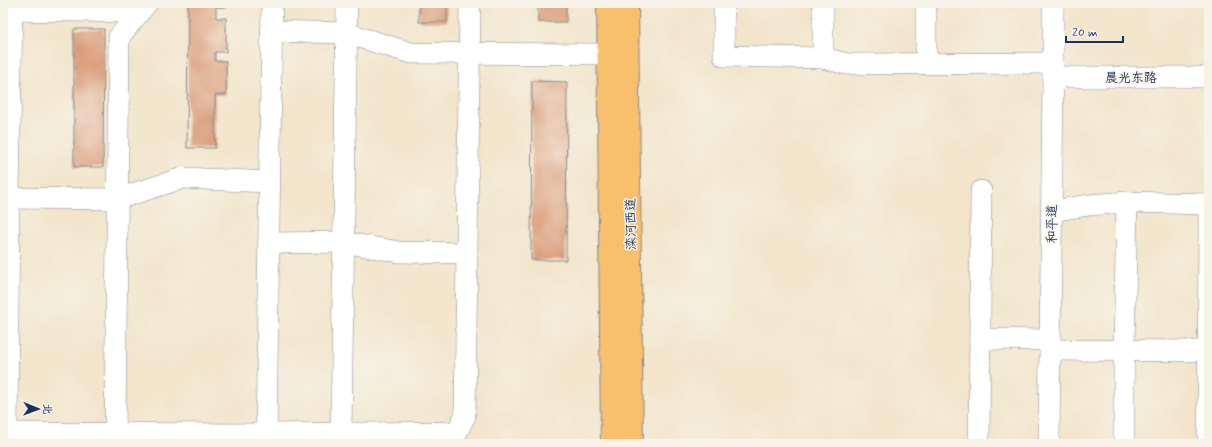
<svg xmlns="http://www.w3.org/2000/svg" width="1212" height="447" viewBox="0 0 1212 447" font-family="Mynerve,'LXGW WenKai TC',sans-serif">
<style>
.building{fill:#da9d7a}
.lines{fill:none;stroke-linecap:round;stroke-linejoin:round}
.minor-casing{stroke:#868a94;stroke-width:22}
.major-casing{stroke:#868a94;stroke-width:24}
.minor{stroke:#fff;stroke-width:21}
.major{stroke:#f8bf6c;stroke-width:22}
.labels{text-anchor:middle;stroke-width:3;stroke-linejoin:round;paint-order:stroke}
.street-label{font-size:13px;fill:#1b2f5e;stroke:#f7f3e8}
</style>
<rect width="100%" height="100%" fill="#f7f3e8"/>
<filter id="ink" filterUnits="userSpaceOnUse"><feTurbulence type="fractalNoise" baseFrequency=".025" numOctaves="2"/><feDisplacementMap in="SourceGraphic" scale="8" xChannelSelector="R" yChannelSelector="G"/><feConvolveMatrix kernelMatrix="1 2 1 2 8 2 1 2 1" color-interpolation-filters="sRGB"/></filter>
<filter id="wash" filterUnits="userSpaceOnUse"><feTurbulence type="fractalNoise" baseFrequency=".012" numOctaves="4" result="noise"/><feDisplacementMap in="SourceGraphic" scale="16" xChannelSelector="R" yChannelSelector="G"/><feGaussianBlur stdDeviation="0.9" result="paint"/><feColorMatrix in="noise" values="0 0 0 0 0 0 0 0 0 0 0 0 0 0 0 0 0 1.4 0 .05"/><feComposite in="paint" operator="in"/></filter>
<g filter="url(#wash)">
<rect width="100%" height="100%" fill="#f2e5cb"/>
<g id="blocks">
<g class="building">
<polygon points="188,3 226,3 226,7 216,7 216,18 226,18 226,52 215,52 215,61 226,61 226,95 215,95 215,148 187,148"/>
<rect x="419" y="3" width="28" height="19"/>
<rect x="538" y="3" width="28" height="19"/>
<polygon points="74,29 104,29 103,167 74,167"/>
<polygon points="532,81 567,82 566,260 531,260"/>
</g>
</g>
</g>
<g filter="url(#ink)">
<use href="#blocks" fill-opacity="0" stroke="#868a94" stroke-width="1"/>
<g class="lines">
<defs>
<g id="minor">
<polyline points="724,3 724,56 823,58"/>
<polyline points="823,3 823,58 847,64 1053,63"/>
<polyline points="3,10 140,12"/>
<polyline points="271,31 346,33 411,53 608,54"/>
<polyline points="926,63 926,3"/>
<polyline points="1053,77 1209,77"/>
<polyline points="3,198 117,199 183,178 269,182"/>
<polyline points="1052,211 1089,205 1127,202 1209,204"/>
<polyline points="269,243 343,242 399,252 467,253"/>
<polyline points="980,339 1050,340"/>
<polyline points="1050,350 1209,351"/>
<polyline points="3,433 267,434 457,432 465,416 470,3"/>
<polyline points="7,433 9,198 12,3"/>
<polyline points="115,433 119,37 147,3"/>
<polyline points="341,433 347,3"/>
<polyline points="266,444 272,3"/>
<polyline points="979,444 981,191"/>
<polyline points="1049,444 1053,77 1053,3"/>
<polyline points="1124,444 1124,351 1127,202"/>
<polyline points="1208,444 1209,204"/>
</g>
<g id="major">
<polyline points="608,3 612,444"/>
<polyline points="627,3 632,444"/>
</g>
</defs>
<use href="#minor" class="minor-casing"/>
<use href="#major" class="major-casing"/>
<use href="#minor" class="minor"/>
<use href="#major" class="major"/>
</g>
</g>
<g class="labels">
<g class="street-label">
<text x="1131" y="82">晨光东路</text>
<text transform="translate(630 224) rotate(-91)" y="5">滦河西道</text>
<text transform="translate(1051 224) rotate(-89)" y="5">和平道</text>
</g>
</g>
<rect width="1212" height="447" fill="none" stroke="#f7f3e8" stroke-width="16"/>
<g transform="translate(38 409) rotate(91)" stroke="#f7f3e8" stroke-width="3" paint-order="stroke">
<path d="M0-3L7 15L0 10L-7 15Z" fill="#1b2f5e"/>
<text y="-6" font-size="11" font-weight="bold" text-anchor="middle" fill="#1b2f5e">北</text>
</g>
<path d="M1066 36v6h57v-6" fill="none" stroke="#1b2f5e" stroke-width="2"/>
<text x="1072" y="36" font-size="12" fill="#1b2f5e" stroke="#f7f3e8" stroke-width="3" paint-order="stroke">20 m</text>
</svg>
